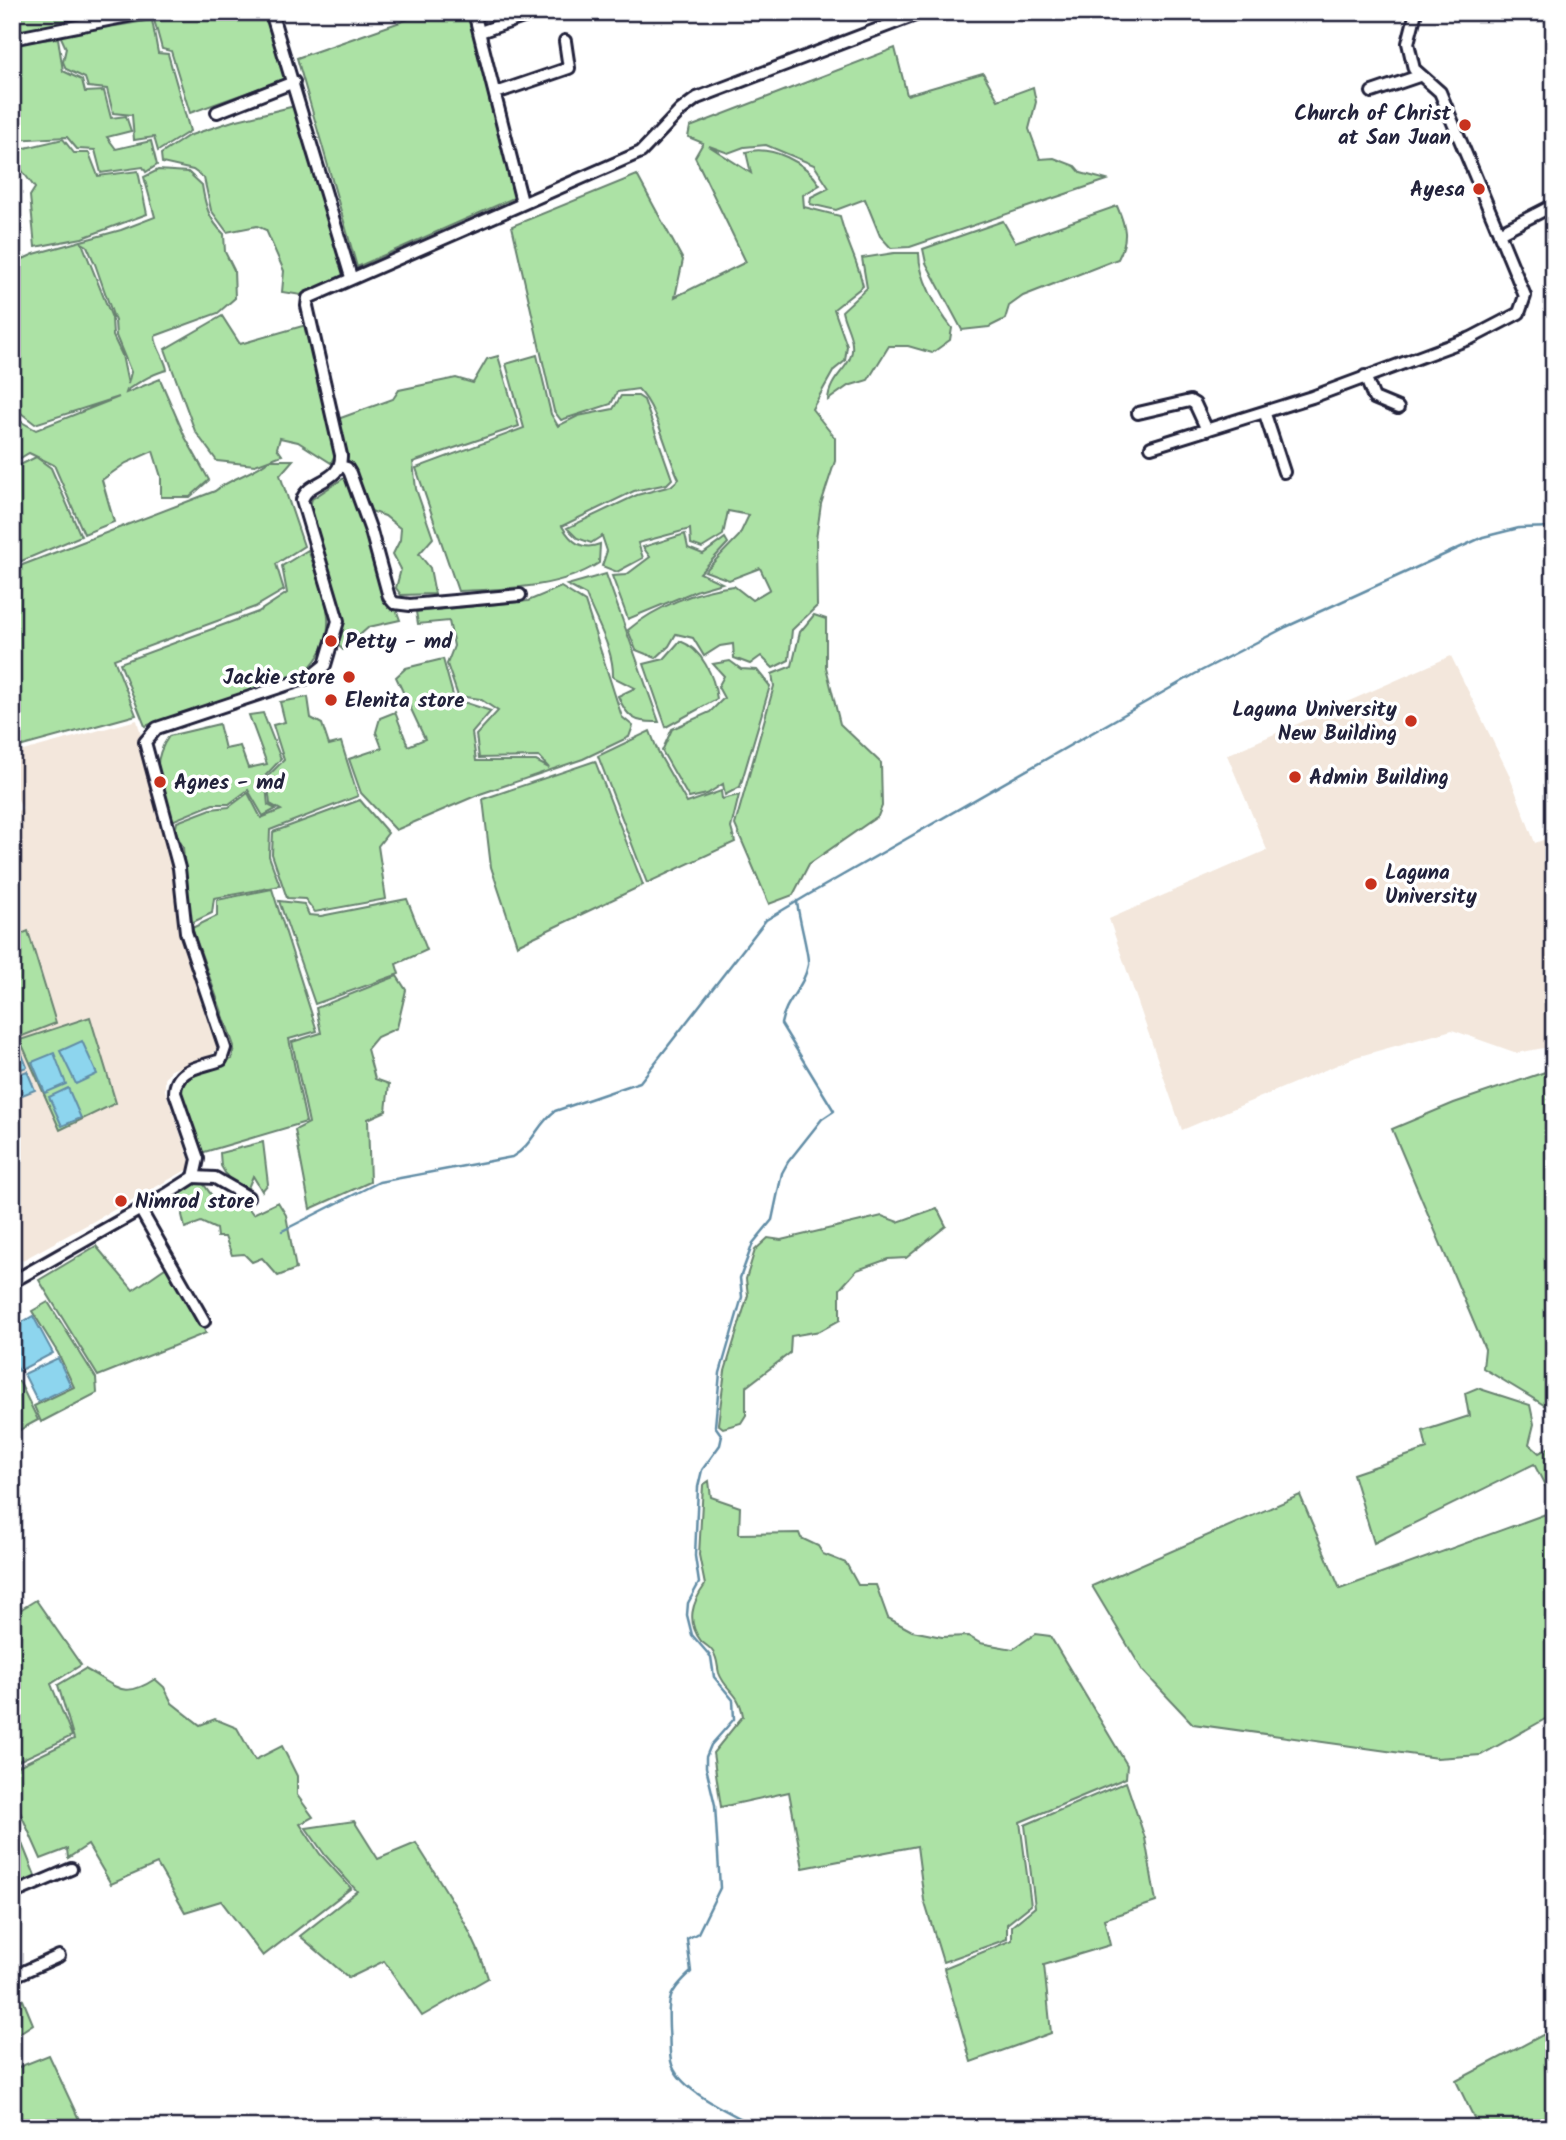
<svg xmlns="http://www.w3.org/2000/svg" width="1566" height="2140" viewBox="0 0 1566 2140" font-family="Kalam,sans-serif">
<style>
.built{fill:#f3e7dc}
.green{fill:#ace2a5;stroke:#678270;stroke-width:2;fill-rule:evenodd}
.water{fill:#8dd5ee;stroke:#628da6;stroke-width:2}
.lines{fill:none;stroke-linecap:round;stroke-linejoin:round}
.stream{stroke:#628da6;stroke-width:2.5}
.minor-casing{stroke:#22223b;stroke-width:16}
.minor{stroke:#fff;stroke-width:10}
.poi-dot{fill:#c8321e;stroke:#fff;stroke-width:2.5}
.labels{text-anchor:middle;stroke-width:7;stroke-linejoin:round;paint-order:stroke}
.poi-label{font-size:21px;font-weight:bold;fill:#22223b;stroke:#fff;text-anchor:start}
</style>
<rect width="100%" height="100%" fill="#fff"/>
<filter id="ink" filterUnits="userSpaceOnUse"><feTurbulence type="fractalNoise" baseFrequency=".0143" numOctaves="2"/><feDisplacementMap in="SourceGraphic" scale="14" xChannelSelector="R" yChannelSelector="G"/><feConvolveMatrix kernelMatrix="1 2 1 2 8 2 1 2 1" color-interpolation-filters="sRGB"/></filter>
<g filter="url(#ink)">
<g class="built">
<polygon points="1451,656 1508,772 1535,843 1554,836 1554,1046 1517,1053 1452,1030 1356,1057 1182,1130 1109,919 1267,850 1227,755"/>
<polygon points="137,720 172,857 181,933 217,1047 211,1057 171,1070 165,1079 165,1090 192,1167 21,1261 12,1240 12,813 23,809 12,788 12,754"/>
</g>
<g class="green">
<polygon points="12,12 115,12 12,33"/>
<polygon points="162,12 264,12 285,79 190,113 171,51 162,49 153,16"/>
<polygon points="429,12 467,12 516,197 357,267 297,58"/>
<polygon points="152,20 158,53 168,54 190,131 158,151 154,137 134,140 132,115 113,113 107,89 88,87 85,78 66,69 63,62 66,48 60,35"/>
<polygon points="58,38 63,71 82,80 85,92 104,91 111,118 126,116 131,131 107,137 116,149 151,141 157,165 146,172 143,167 101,173 95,150 77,149 67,137 12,140 12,44"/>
<path d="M895 48 907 95 983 73 998 100 1033 87 1036 102 1029 129 1040 159 1054 158 1075 166 1081 173 1107 180 910 247 891 248 880 236 865 199 836 210 810 204 811 197 829 188 814 165 766 145 744 147 728 153 709 146 751 173 746 152C771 145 806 162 820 185L803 195 804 207 840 216C845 240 858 261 863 286L834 309 847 346 845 361 834 370 812 409 835 438V461L821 504 816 539 817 606 792 630 789 660 773 668 761 656 750 664 734 658 733 644 720 646 704 656 693 638 676 634 669 646 656 658 636 650 628 630C655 607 697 590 734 586L752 600 770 589 760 568 729 580 705 571 739 536 749 515 728 511 723 535 702 548 691 544 690 529 638 543 643 558 617 572 602 566 607 551 602 536 591 543 577 538 567 528 637 495 671 486 679 479C666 453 658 408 638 389L617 392 611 404 561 420 554 411 512 226 637 175 683 260 675 297 746 262 695 157 703 143 688 137 690 127Z"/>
<polygon points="295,106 347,273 301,295 282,292 284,271 266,230 257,226 227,232 211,210 204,178 193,170 162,163 161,154 188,136 233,121"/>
<polygon points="63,139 74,153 89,153 98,176 138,171 147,214 82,238 35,247 30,196 35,188 12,157 12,151"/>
<path d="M158 170 188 172 202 185C205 205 209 220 224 234L225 252 234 270 235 298 218 313 155 336C156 349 166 360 167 370 153 373 139 382 127 390L126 393 160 379 185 437 209 480 190 497H161V477L153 451 126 463 102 480 114 522 84 534 54 465 29 453 12 463V412L18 420 36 430 119 397 35 424 12 406V264L34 254 121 230 155 217 144 177ZM82 243 87 246 95 264 115 321 116 336 131 372 128 384 122 355 113 336 112 318Z"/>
<path d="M1117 206C1126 227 1129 238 1118 259L1023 296 1009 306 1005 319 989 327 962 330 926 263 923 249 1003 221 1015 242Z"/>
<path d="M894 253H919C919 278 937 309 952 328L950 340 932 353 908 346H889L868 380 848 386 828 400C829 375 855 367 852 344 851 333 844 322 842 311L867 288 862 258Z"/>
<polygon points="222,316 240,344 306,325 336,453 331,463 298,442 280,438 277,448 282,455 255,465 217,461 195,431 165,349"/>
<path d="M537 355 551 414 558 426 578 416 613 409 621 396H638L644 400 672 479 667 484 634 491 562 526C571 542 582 551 600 544L599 563C559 589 504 589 458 591L416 468 524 428 506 364Z"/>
<polygon points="498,356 519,426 413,462 416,489 433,538 419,554 430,568 435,594 401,595 396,588 401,569 393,554 400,540 401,529 385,516 371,511 354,467 347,460 338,419 393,399 399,390 456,378 473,383 487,359"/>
<polygon points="36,457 51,468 81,536 12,565 12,469"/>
<path d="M269 460H293L280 475 304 546 276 564 284 590 255 607 114 659 136 715 12 749V569L215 491C232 477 253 474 269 460Z"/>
<polygon points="347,476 400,620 369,627 343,650 338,645 343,615 309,510 312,499"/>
<polygon points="685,534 688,548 703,554 725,538 728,543 700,573 722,583 698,590 628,619 612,576 626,575 650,557 643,547"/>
<path d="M308 550C325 595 345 635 304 673L145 726 120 663 258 612 287 593 282 566Z"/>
<path d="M606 574 659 722C635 723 627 718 618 696L635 688 613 677C614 649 596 622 586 595L567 585Z"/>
<polygon points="561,587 585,602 622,717 633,726 629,737 583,759 480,794 396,830 361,793 349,759 382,748 376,732 380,718 395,712 408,746 425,739 396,677 406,668 443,659 454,699 491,711 472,733 476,761 536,761 549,768 539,757 479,758 476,735 498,711 480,699 458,696 447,664 454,646 449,621 418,624 416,612 528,601"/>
<polygon points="814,615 826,619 826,667 840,724 881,763 882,806 878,816 809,864 793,895 769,904 735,825 774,686 772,674 792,666 800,632"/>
<path d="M680 641C702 649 714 676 717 699L666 727 644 664 664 659Z"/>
<polygon points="730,661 741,669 757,670 770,686 740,787 725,795 723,784 707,794 689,798 662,751 672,729 710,712 724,698 718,687 724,676 713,664"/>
<polygon points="308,697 311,718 322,724 329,745 341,742 358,796 270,830 269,856 280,886 214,898 212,913 189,924 183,847 175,832 177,822 211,809 229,807 248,793 261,818 281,810 270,804 267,777 284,760 273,725 285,722 280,702"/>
<path d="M263 713 281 759 265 776 268 805 276 809 263 816 248 790 229 804H213L172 821C162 788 147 767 169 736L219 724 225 749 240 746 248 768 267 764 249 715Z"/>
<polygon points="650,731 659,754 687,803 721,791 722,799 739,795 731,828 735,842 647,883 598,756"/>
<polygon points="595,761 643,885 517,945 491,867 483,799"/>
<polygon points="360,800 388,833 378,846 386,899 315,912 305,899 287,898 272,854 273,832"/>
<path d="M272 889 317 1031 289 1039 306 1122 201 1153C194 1133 171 1096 184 1076L232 1059 234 1046 192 928 217 916V900Z"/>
<polygon points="407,899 427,950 396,964 399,974 315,1004 279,901 304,904 309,915 321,916"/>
<polygon points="28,931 56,1023 12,1040 12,938"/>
<polygon points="397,976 406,990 397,1028 377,1037 367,1049 375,1079 389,1084 386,1111 368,1119 370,1182 310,1209 295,1130 309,1123 292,1042 321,1033 316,1008"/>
<polygon points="90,1017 116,1103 60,1130 20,1040"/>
<polygon points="1554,1069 1554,1406 1544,1405 1483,1368 1485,1349 1392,1129 1454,1103"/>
<polygon points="263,1142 268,1184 262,1191 253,1176 248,1188 231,1183 221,1166 220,1153"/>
<path d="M200 1181C208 1187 210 1197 221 1205L230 1198 244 1202 253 1214 278 1202 286 1215 296 1269 278 1276 262 1258 252 1262 244 1254 232 1255 225 1237H217L216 1229 201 1222 185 1228 182 1215 185 1199 166 1206 164 1201Z"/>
<polygon points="937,1208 946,1226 906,1258 888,1259 857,1270 840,1289 840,1320 820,1331 791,1336 790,1353 746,1387 746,1415 741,1423 723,1428 718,1424 725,1371 748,1295 746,1279 755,1250 768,1238 781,1240 882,1216 898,1222"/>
<polygon points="96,1246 133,1290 168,1266 206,1333 98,1376 39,1280"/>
<polygon points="48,1302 96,1378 97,1393 41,1422 34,1406 74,1387 58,1353 32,1311"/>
<polygon points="19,1381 38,1420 12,1434 12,1385"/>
<polygon points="1477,1388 1530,1405 1534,1424 1529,1444 1539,1453 1554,1445 1554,1503 1534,1464 1374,1543 1353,1474 1427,1449 1423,1431 1469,1416 1465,1393"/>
<path d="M709 1481 711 1497 740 1507 739 1534 799 1533 801 1538 818 1546 823 1554 846 1563 858 1585H876L888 1618 912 1631 942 1637 968 1636 980 1643 1013 1649 1035 1634 1050 1636 1127 1765 1126 1778 1020 1822 1031 1905 1007 1924V1939L943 1962 924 1900 917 1846 803 1868 789 1792 721 1807 713 1753 743 1716C739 1691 726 1692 719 1673 717 1666 718 1659 713 1652 710 1647 705 1645 701 1641 686 1621 692 1603 705 1585L699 1555 703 1485Z"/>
<polygon points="1300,1495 1340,1589 1554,1511 1554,1714 1481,1755 1437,1758 1193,1724 1143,1671 1092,1586"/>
<polygon points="36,1600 81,1665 51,1684 72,1736 12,1764 12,1615"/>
<path d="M85 1669C116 1685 122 1701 155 1679L164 1687 172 1703 200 1725 215 1719 237 1728 255 1760 282 1746 297 1776V1795L313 1817 300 1824 320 1854 351 1888 263 1956 221 1901 185 1912 157 1864 111 1884 88 1845 68 1858 67 1849 41 1859 12 1794V1769L74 1739 58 1685Z"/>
<polygon points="1126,1782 1145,1838 1156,1902 1104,1919 1110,1945 1044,1965 1051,2033 971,2062 944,1968 1012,1940 1012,1926 1035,1907 1025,1825"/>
<polygon points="12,1819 36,1878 12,1889"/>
<path d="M354 1821 378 1859 416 1843C442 1885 474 1930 488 1978L422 2016 384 1961 349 1978 300 1936 357 1891 325 1855 306 1828Z"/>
<polygon points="23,2000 33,2024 12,2038 12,2004"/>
<polygon points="1554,2029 1554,2128 1479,2128 1456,2081"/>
<polygon points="12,2055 19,2067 49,2055 83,2128 12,2128"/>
</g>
<g class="water">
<polygon points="16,1039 27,1067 12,1072 12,1040"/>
<polygon points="82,1041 97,1074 76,1084 60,1051"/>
<polygon points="54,1053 66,1084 45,1093 32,1062"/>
<polygon points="27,1071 35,1090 12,1099 12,1077"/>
<polygon points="68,1088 81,1118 62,1126 49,1097"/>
<polygon points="33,1316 53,1353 19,1371 12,1358 12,1328"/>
<polygon points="58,1358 71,1386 38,1402 24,1374"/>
</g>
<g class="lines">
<g class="stream">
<path d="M282 1231 379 1182 512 1157C533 1145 537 1124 555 1111L640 1082 766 920 808 895 1195 674 1286 627 1483 537 1519 528 1554 527"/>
<path d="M759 2128C734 2114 677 2091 671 2061 669 2051 670 2039 669 2029 668 1998 668 1993 691 1972L687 1939 698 1933 720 1888 715 1805 706 1767V1757L711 1745 734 1719 733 1700 714 1677 711 1657 692 1635 687 1615 688 1603 699 1583 695 1556 698 1487 702 1470 720 1445 722 1436 715 1426 720 1373 742 1297 740 1278 753 1243 772 1220 782 1173 788 1162 822 1119 834 1111 781 1024C785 1000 804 988 808 965 810 957 798 917 797 901"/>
</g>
<defs>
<g id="minor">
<polyline points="271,12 351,277"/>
<polyline points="474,12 522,202"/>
<polyline points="1416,12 1408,43 1414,69 1440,92 1499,233 1554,205"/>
<polyline points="480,32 538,12"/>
<polyline points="12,39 148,12"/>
<polyline points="1372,92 1419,76"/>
<polyline points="496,93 569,68 565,41"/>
<polyline points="217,112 294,82"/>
<polyline points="1365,376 1374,398 1398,408"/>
<polyline points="1138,413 1190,401 1195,404 1207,430"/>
<polyline points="1265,414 1284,472"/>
<polyline points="1151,447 1312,397 1471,338 1519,313 1525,296 1499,233"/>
<polyline points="340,466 347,468 350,473 371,531 389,597 394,603 410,605 520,595"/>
<polyline points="194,1177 215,1178 248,1197"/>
<polyline points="140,1209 204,1321"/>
<path d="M12 1282 169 1193 194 1177 198 1159 175 1093C175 1068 201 1067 221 1060L225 1048 186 932 179 868 145 742 157 728 310 677 325 665 338 621 302 500C309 479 342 483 341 455L307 306 308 298 641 152 681 110 697 98 923 12"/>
<polyline points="12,1894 71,1869"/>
<polyline points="12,1977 59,1956"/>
</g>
</defs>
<use href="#minor" class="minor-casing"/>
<use href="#minor" class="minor"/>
</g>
</g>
<g class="poi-dot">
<circle cx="1465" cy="125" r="7"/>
<circle cx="1479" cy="189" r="7"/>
<circle cx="331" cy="641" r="7"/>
<circle cx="349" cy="677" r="7"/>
<circle cx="331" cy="700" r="7"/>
<circle cx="1411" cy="721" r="7"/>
<circle cx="1295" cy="777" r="7"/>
<circle cx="160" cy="782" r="7"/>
<circle cx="1371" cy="884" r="7"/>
<circle cx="121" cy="1201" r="7"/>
</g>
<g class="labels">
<g class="poi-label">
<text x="1451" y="120" text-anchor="end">Church of Christ<tspan x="1451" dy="24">at San Juan</tspan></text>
<text x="1465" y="196" text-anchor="end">Ayesa</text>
<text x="345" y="648">Petty - md</text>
<text x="335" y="684" text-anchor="end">Jackie store</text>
<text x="345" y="707">Elenita store</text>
<text x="1397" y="716" text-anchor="end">Laguna University<tspan x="1397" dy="24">New Building</tspan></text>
<text x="1309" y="784">Admin Building</text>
<text x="174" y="789">Agnes - md</text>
<text x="1385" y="879">Laguna<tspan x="1385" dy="24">University</tspan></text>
<text x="135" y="1208">Nimrod store</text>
</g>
</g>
<rect width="1566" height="2140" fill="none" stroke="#fff" stroke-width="42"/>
<rect x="21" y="21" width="1524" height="2098" fill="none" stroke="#22223b" stroke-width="2.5" filter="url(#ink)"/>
</svg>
